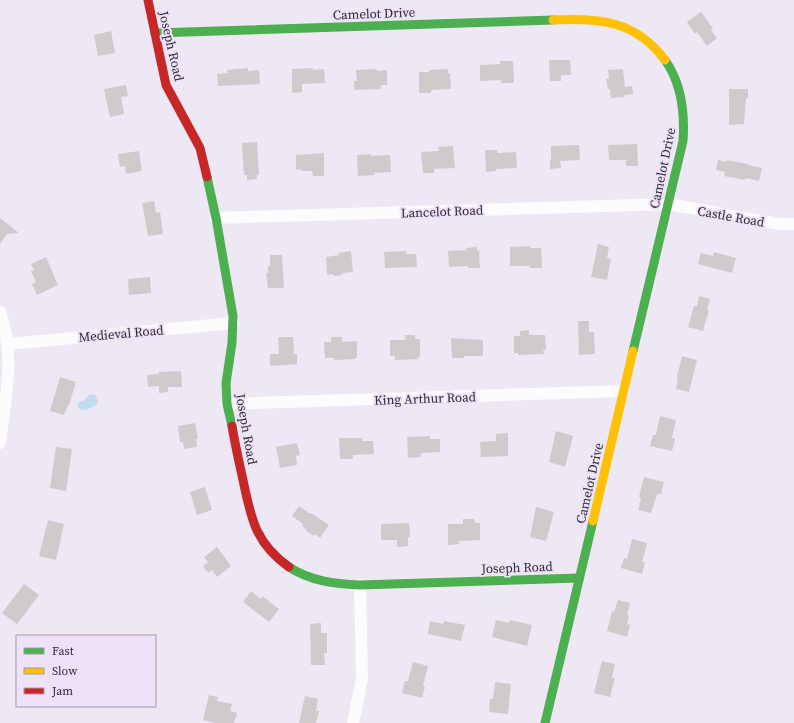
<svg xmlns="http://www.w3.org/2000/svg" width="794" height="723" viewBox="0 0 794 723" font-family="'Source Serif 4',serif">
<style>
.water{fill:#c0dcef}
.building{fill:#d1cacd}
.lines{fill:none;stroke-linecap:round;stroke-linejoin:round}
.street{stroke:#fcfbfd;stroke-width:12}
.fast{stroke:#4caf50;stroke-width:9}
.slow{stroke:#ffc107;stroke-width:9}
.jam{stroke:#c62828;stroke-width:9}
.labels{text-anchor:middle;stroke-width:4;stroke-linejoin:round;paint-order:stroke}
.street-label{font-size:13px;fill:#2e2932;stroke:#eee2f9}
</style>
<rect width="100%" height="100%" fill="#eee7f4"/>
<path class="water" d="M95 394 98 401 96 405C90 408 81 414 77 406L79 402 85 400 89 395Z"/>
<g class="building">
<polygon points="701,12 713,28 711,30 717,38 707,46 697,32 695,34 687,22"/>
<polygon points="111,31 115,53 98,56 94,35"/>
<polygon points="549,60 570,60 571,75 561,75 561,81 550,81"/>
<polygon points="500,61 513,61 514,83 501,83 501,80 480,81 480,65 500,64"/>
<polygon points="248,68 248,71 259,70 260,84 218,86 217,74 228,73 227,70"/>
<polygon points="313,68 313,70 324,69 325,83 302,84 302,92 292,93 292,69"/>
<polygon points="377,69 377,71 387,70 387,85 381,85 381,89 354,90 354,81 357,81 356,70"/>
<polygon points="448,69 448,73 450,73 451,89 431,90 431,93 419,93 419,72 429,72 429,70"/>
<polygon points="623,69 625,87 632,86 633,94 624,95 625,97 611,98 610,89 608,89 606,79 609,79 608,70"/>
<polygon points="126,85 128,96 121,97 124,114 110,117 104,89"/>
<polygon points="729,89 748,89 748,98 746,98 744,124 729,125"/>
<polygon points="257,142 259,175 257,175 257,179 247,180 247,175 244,175 242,143"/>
<polygon points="637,144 638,166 626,166 626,160 609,160 608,145"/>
<polygon points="579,145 580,160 560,161 561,168 550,169 550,160 551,160 551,146"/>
<polygon points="453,146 455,168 434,169 434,173 423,173 421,152 439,151 438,147"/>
<polygon points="485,150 497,150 498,153 516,152 517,168 496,169 496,171 486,172"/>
<polygon points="139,151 142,171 126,174 125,166 120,167 118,154"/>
<polygon points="324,153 324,176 313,176 312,171 302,171 301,169 296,170 296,155"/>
<polygon points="371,154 371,156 390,155 391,172 374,173 375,175 358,176 357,155"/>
<polygon points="718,160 727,162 727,160 748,164 748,165 762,168 759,181 745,178 745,180 724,176 725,172 716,170"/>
<polygon points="154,201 156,213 160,212 163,234 148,236 142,203"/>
<polygon points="0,218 19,233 7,234 0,244"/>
<polygon points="598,244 609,247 607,258 611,259 607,280 591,277"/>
<polygon points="530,246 530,248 541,248 542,268 530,268 530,266 510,266 510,247"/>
<polygon points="477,247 477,250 479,250 480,268 468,268 468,266 449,267 448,251 466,250 466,248"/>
<polygon points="351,251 353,272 342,273 342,275 333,276 333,274 327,275 326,257 339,255 338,253"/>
<polygon points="406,251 406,254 416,254 417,267 385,268 384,252"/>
<polygon points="714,252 736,258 732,273 698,264 701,253 713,256"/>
<polygon points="270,255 282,255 284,288 268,288 266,273 268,273 268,266 270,266"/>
<polygon points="46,257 58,285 37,295 32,284 36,282 31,271 34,270 31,264"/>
<polygon points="150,277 151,293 129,295 128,279"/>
<polygon points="699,296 710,299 707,309 709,310 703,331 688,327 694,306 697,306"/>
<polygon points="578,321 589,321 589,332 594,332 595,354 579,355"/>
<polygon points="529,330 529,335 545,335 546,350 543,350 544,354 518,355 518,353 514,353 514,336 520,336 520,331"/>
<polygon points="405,335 415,335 415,339 420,339 420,357 418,357 418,359 395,360 395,356 390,356 390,340 406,340"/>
<polygon points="278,337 293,337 294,354 297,354 297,364 270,366 270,354 279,354"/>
<polygon points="331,337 342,337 342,342 357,341 357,358 355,358 355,359 334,360 334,358 325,358 324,342 331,342"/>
<polygon points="451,338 483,340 483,356 464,356 464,358 452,358"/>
<polygon points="682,356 697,360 689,392 676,389 678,378 677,377"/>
<polygon points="181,371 182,387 168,387 168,392 159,393 159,386 148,387 147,375 159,374 159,372"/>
<polygon points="60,377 76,382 69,405 68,405 64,415 50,411"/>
<polygon points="660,416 676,420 672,438 675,439 672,451 650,446 653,435 656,435"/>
<polygon points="195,423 198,439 196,439 197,447 184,449 183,442 180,442 178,426"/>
<polygon points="556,431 573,436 565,467 549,462"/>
<polygon points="508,433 508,456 481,457 480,442 496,441 496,434"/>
<polygon points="430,436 430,439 440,439 440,452 421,453 421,457 408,458 407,437"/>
<polygon points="339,438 362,438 362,441 373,441 374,454 353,455 353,459 340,459"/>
<polygon points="297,443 300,455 296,456 297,465 280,468 276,447"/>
<polygon points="56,447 72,449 66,491 50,488"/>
<polygon points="644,477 664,482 661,494 657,494 651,513 638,510 641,498 639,497"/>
<polygon points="205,487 212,510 197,515 190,492"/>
<polygon points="299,506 310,514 311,513 329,525 320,538 315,534 314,536 306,531 307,530 302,526 303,524 292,516"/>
<polygon points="536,507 554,512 546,541 530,537"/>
<polygon points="463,519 474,519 475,523 480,523 480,540 459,541 459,544 448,545 448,524 463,524"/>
<polygon points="48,520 64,524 56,560 39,556"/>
<polygon points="409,523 410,537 408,537 408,546 397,547 397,540 381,540 381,524"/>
<polygon points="632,539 647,543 642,562 645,562 642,574 621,568 624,558 627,559"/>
<polygon points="217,547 231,566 217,577 212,570 208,573 203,566 208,562 204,557"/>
<polygon points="24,584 39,595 17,624 2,613"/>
<polygon points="251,591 261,599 262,596 279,609 269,622 243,602"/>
<polygon points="618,600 630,603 627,615 629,615 627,624 630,625 627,637 607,631 612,611 614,612"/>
<polygon points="496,620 509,623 510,620 532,625 527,646 492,637"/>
<polygon points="430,621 443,624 444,621 465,625 461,641 428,634"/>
<polygon points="321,623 321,633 327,633 327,653 324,653 325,665 311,665 310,624"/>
<polygon points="602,661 615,664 612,678 615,678 610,697 594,693"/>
<polygon points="413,662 428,666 423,686 425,687 422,698 402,693 405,681 408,681"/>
<polygon points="495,682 511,684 508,714 489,712 490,699 493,699"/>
<polygon points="209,695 218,697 217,701 232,704 230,711 237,713 234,723 216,723 203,720"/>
<polygon points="305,696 318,699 316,711 319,711 316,723 299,723"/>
</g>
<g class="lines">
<g class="street">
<polyline points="216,218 668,204 779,224 794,224"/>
<path d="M0 312C16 354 5 400 0 443"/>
<polyline points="8,344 233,323"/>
<polyline points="227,404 624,391"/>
<polyline points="353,723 362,679 360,585"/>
</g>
<g class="fast">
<polyline points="155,33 553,20"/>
<polyline points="207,177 216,218 233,316 232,343 226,383 227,404 232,426"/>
<path d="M633 351 683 141C685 112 682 84 665 60"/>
<path d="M289 567C310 581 335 584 360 585L579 578"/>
<polyline points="545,723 593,521"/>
</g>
<g class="slow">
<path d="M553 20C599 18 635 20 665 60"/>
<polyline points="593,521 633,351"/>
</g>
<g class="jam">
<polyline points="148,0 166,85 200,148 207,177"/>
<path d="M232 426C235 444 239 462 243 480 251 518 255 543 289 567"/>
</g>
</g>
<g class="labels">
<g class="street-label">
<text transform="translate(374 13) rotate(-2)" y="5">Camelot Drive</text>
<text transform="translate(172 46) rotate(77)" y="5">Joseph Road</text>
<text transform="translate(662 168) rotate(-78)" y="5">Camelot Drive</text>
<text transform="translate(442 211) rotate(-2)" y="5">Lancelot Road</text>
<text transform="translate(731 216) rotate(10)" y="5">Castle Road</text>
<text transform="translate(121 333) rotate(-5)" y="5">Medieval Road</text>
<text transform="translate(425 398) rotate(-2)" y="5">King Arthur Road</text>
<text transform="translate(247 429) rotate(80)" y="5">Joseph Road</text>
<text transform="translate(589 483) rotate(-77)" y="5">Camelot Drive</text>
<text transform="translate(517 567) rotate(-2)" y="5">Joseph Road</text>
</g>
</g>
<rect x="16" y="635" width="140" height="72" fill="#eee2f9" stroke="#a198a9"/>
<rect x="24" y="648" width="20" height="6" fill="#4caf50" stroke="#a198a9"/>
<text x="52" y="655" font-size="12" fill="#2e2932">Fast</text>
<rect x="24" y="668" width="20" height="6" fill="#ffc107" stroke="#a198a9"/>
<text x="52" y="675" font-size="12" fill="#2e2932">Slow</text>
<rect x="24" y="688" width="20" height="6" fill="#c62828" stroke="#a198a9"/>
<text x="52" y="695" font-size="12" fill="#2e2932">Jam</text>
</svg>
